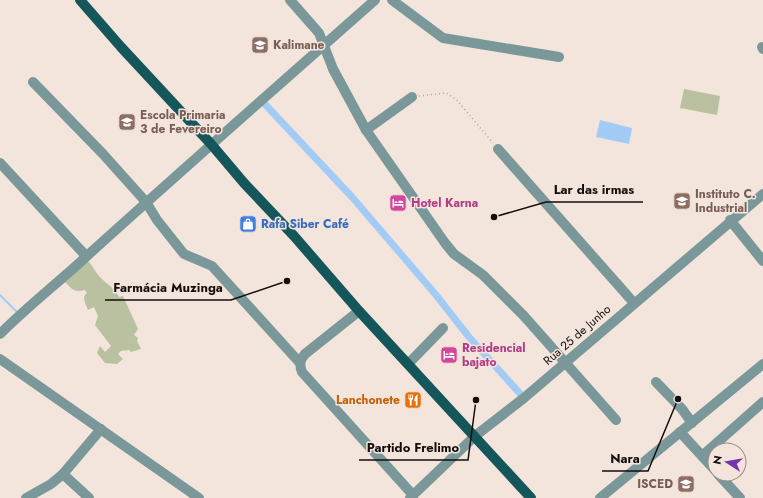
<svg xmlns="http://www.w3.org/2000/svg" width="763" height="498" viewBox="0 0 763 498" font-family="Jost,sans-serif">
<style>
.green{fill:#b9c1a1}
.water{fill:#a2ccf6}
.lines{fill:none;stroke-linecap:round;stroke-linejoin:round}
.stream{stroke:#a2ccf6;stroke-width:2}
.canal{stroke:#a2ccf6;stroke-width:7}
.path{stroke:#aea29c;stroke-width:1.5;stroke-dasharray:1 3;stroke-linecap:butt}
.minor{stroke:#7a989a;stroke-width:10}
.major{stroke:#15565b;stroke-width:10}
.labels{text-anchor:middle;stroke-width:3;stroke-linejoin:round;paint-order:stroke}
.education-label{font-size:12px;font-weight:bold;fill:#785e54;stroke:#f3e4dc;text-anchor:start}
.hotel-label{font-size:12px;font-weight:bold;fill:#b23c85;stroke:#f3e4dc;text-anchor:start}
.shop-label{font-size:12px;font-weight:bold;fill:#366cbe;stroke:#f3e4dc;text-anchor:start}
.street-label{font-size:12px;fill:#130e0c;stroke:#f3e4dc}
.food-label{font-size:12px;font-weight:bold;fill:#c56008;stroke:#f3e4dc;text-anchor:end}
.leader{fill:none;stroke:#130e0c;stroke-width:1.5}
.callout-dot{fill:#130e0c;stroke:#f3e4dc;stroke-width:1.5}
.callout-label{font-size:13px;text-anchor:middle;font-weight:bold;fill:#130e0c;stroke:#f3e4dc;stroke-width:3;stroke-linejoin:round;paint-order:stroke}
</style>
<rect width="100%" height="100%" fill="#f3e4dc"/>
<g class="green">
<polygon points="684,89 720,96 717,115 680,108"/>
<path d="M87 260C93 266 94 270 99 276 106 284 114 287 119 297L123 296 138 329 134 335 138 338 137 341 141 349 131 352 129 350 121 351 118 354 123 359 117 364 105 363 97 353 100 346 105 352 111 346 95 325 98 316 94 307 88 310 85 303 84 297 87 292 84 290C74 293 72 289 65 282Z"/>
</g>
<polygon class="water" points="600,120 632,128 629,144 596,137"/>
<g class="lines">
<polyline class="stream" points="0,295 18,313"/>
<polyline class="canal" points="261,100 352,197 436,295 469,337 524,398"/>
<polyline class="path" points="419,96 446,93 456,99 493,143"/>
<g class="minor">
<polyline points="290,0 319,33 333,69 366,130 445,243 454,254 483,275 524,316 616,420"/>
<polyline points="392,0 443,38 559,57"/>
<polyline points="762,47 763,49"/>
<polyline points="33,82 103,154 146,202 157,220 184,254 212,266 300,363"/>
<polyline points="366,130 412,97"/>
<polyline points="498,149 634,303"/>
<polyline points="0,163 86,256"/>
<polyline points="730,220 763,261"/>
<path d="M359 311 305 354C300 360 299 364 302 372L413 495"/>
<path d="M0 334C28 306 59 282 88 255 183 169 279 85 375 0"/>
<polyline points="0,359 199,498"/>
<polyline points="409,363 443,328"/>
<polyline points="656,382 682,409 692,423"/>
<polyline points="680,432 715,470"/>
<polyline points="702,456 763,402"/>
<polyline points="63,474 89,498"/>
<polyline points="718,474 740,498"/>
<polyline points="26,498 51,484 63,474 101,429"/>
<polyline points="410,498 475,436 524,398 763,194"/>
<polyline points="600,498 763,364"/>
</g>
<polyline class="major" points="80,0 121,47 211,144 244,183 294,236 359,311 531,498"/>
</g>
<defs>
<symbol id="school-square" viewBox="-11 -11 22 22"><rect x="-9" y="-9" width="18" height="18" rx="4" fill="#8d6e63" stroke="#f3e4dc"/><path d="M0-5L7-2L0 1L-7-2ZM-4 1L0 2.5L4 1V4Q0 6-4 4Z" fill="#fff"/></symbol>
<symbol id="university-square" viewBox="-11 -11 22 22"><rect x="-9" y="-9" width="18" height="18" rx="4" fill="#8d6e63" stroke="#f3e4dc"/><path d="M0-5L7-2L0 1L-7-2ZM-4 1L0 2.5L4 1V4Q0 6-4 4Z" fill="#fff"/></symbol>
<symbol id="hotel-square" viewBox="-11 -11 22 22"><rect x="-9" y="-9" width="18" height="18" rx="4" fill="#d1479c" stroke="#f3e4dc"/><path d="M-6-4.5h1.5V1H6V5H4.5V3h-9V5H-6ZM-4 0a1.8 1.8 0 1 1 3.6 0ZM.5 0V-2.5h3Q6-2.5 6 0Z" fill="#fff"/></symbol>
<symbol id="shop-square" viewBox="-11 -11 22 22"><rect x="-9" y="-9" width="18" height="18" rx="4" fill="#3f7fe0" stroke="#f3e4dc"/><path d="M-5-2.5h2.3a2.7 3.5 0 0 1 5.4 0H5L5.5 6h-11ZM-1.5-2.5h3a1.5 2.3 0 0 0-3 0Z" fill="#fff"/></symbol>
<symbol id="restaurant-square" viewBox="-11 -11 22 22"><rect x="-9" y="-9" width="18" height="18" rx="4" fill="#e8710a" stroke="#f3e4dc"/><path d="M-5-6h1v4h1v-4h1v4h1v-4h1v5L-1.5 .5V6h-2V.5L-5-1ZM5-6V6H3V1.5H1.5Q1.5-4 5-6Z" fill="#fff"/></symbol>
</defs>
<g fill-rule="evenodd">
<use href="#school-square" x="250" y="35" width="20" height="20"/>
<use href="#school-square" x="117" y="112" width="20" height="20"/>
<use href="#university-square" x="672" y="191" width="20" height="20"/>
<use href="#hotel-square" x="388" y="193" width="20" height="20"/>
<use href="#shop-square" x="238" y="214" width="20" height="20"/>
<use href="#hotel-square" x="439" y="345" width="20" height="20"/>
<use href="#restaurant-square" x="403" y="390" width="20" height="20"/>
<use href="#university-square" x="676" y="474" width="20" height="20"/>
</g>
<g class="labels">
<g class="education-label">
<text x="273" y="49">Kalimane</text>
<text x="140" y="119">Escola Primaria<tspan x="140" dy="14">3 de Fevereiro</tspan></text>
<text x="695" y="198">Instituto C.<tspan x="695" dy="14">Industrial</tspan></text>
<text x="673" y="488" text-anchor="end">ISCED</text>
</g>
<g class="hotel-label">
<text x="411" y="207">Hotel Karna</text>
<text x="462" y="352">Residencial<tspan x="462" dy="14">bajato</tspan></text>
</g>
<g class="shop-label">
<text x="261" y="228">Rafa Siber Café</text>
</g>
<g class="street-label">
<text transform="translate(577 335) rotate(-41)" y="4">Rua 25 de Junho</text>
</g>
<g class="food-label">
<text x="400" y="404">Lanchonete</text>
</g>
</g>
<path class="leader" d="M494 217L546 202H643M287 281L231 300H105M476 400L468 460H359M678 399L648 471H602"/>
<g class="callout-dot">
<circle cx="494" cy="217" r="4"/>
<circle cx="287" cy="281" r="4"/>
<circle cx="476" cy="400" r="4"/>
<circle cx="678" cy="399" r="4"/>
</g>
<g class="callout-label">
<text x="594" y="194">Lar das irmas</text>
<text x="168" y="292">Farmácia Muzinga</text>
<text x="413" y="452">Partido Frelimo</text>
<text x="625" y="463">Nara</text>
</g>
<g transform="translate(727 462) rotate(282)"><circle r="19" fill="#f3e4dc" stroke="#998e89"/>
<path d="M0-3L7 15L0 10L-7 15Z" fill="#7335ab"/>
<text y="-6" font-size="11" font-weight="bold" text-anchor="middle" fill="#130e0c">N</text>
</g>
</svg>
